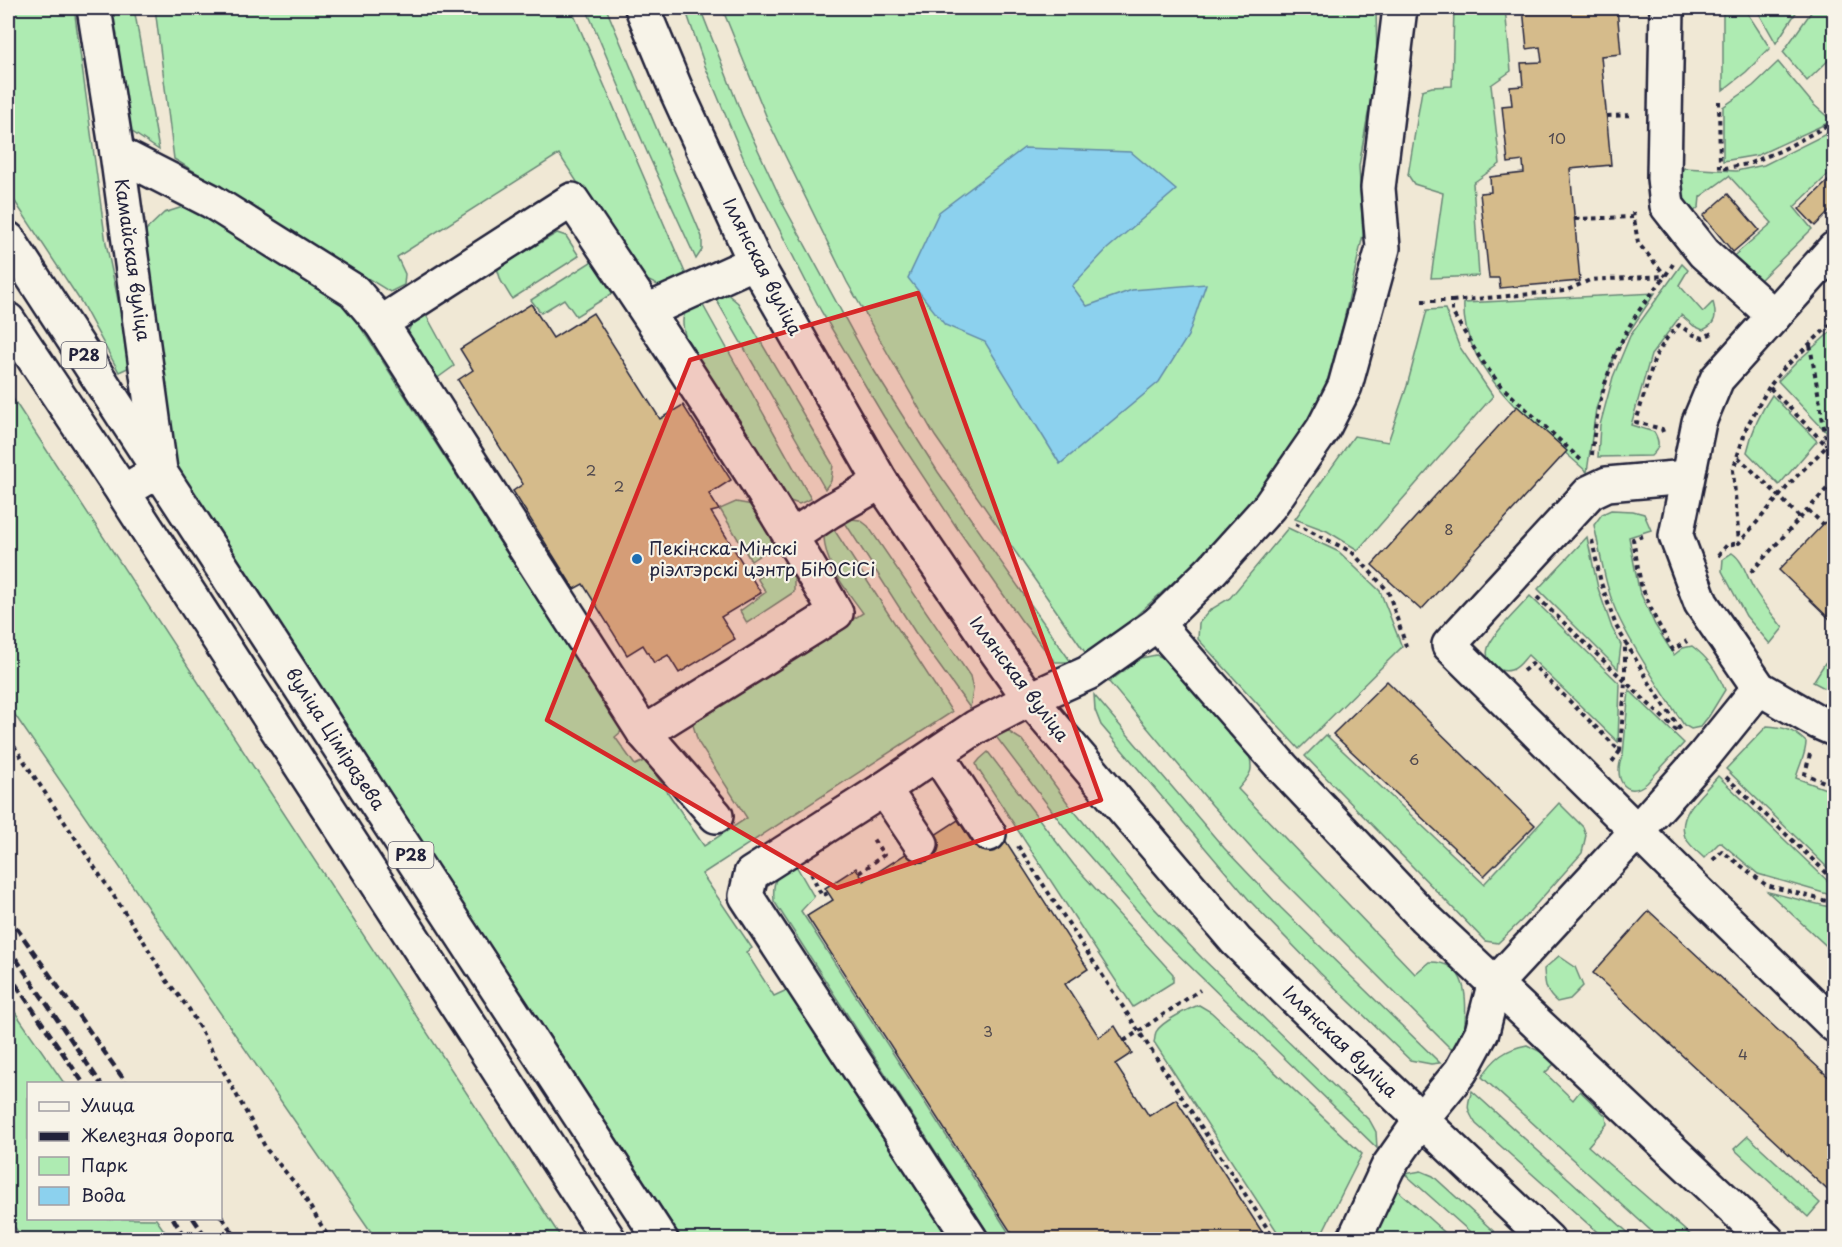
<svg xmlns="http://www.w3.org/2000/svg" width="1842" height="1247" viewBox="0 0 1842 1247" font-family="'Playpen Sans',sans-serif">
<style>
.green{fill:#aeebb2;stroke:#688676;stroke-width:1.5}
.water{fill:#8cd1ee;stroke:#628ba6;stroke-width:1.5}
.building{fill:#d5bb8b;stroke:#22223b;stroke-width:1.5}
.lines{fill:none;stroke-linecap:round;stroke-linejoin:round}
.minor-casing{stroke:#22223b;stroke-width:38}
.major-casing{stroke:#22223b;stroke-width:38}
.path{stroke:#22223b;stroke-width:4;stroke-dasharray:4.5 4.5;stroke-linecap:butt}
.minor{stroke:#f7f3e8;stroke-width:33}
.major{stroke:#f7f3e8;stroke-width:33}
.rail{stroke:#22223b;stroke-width:4.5;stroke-dasharray:9 4.5;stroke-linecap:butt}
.marked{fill:#d62828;fill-opacity:0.2;stroke:#d62828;stroke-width:4.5;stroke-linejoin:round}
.poi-dot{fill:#1f6fb2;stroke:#f7f3e8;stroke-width:2}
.labels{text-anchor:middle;stroke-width:4.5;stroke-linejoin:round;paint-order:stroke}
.number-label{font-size:15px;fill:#4f484f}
.shield{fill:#f7f3e8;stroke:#62616f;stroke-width:1.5}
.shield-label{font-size:16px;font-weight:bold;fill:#22223b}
.street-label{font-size:18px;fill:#22223b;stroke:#f7f3e8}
.poi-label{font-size:18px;fill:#22223b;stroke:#f7f3e8;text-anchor:start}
</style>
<rect width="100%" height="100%" fill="#f0e8d5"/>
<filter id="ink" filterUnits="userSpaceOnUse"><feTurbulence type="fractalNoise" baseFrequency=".0167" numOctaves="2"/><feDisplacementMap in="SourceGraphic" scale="12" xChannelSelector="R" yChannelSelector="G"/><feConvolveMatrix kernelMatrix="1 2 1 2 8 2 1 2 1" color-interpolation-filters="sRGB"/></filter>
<g filter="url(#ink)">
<g class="green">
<polygon points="8,8 74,8 106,243 132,366 119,372 81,302 8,191"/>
<polygon points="108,8 134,8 159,150 128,129"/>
<polygon points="155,8 571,8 686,275 664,288 638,276 559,154 397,257 405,274 404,285 390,292 174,159"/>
<polygon points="586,8 606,8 702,237 702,250 696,259 647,152"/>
<polygon points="685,8 700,8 742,115 784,206 870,364 938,472 1071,662 1055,662 1021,620 957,528 884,417 821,311 745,162 705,66"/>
<polygon points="722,8 1376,8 1377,62 1359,166 1363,235 1343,324 1318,414 1281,469 1229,532 1089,658 935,436 847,282 769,123"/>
<polygon points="1454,8 1505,8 1511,71 1491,85 1500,164 1473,183 1479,276 1431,278 1443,193 1414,184 1408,175 1422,90 1432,87 1452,86"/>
<polygon points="1723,8 1744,8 1770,48 1746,72 1723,90"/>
<polygon points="1756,8 1799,8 1776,43"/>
<polygon points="1814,8 1834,8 1834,55 1807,81 1783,52"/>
<polygon points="1778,62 1813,104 1832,121 1758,155 1723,161 1723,107 1753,86"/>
<path d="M1834 130V169L1794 207 1812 229 1754 286 1729 260 1772 223 1729 176 1700 197 1699 207 1690 215C1679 197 1667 186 1684 168L1736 171 1764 165Z"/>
<path d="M186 206 213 218 336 295 352 314 622 731 615 737 635 765 646 760 704 846 747 818 698 742 693 725 704 714 863 613C847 590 826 568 824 538L833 528 952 712 702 874 752 948 746 952 774 996 789 989 953 1239H682L513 980 191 498 177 464 146 259V230L164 213Z"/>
<polygon points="557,233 566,236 579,256 512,299 501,281 497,268"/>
<polygon points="597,258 612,282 613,293 576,316 564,299 541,313 531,300"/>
<path d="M1682 264 1688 270 1679 285 1703 312 1713 302C1717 316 1716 324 1703 330L1694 326 1681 315 1651 355 1631 425 1654 432C1660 442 1660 448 1651 456L1598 457 1600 425 1613 377 1630 336Z"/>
<polygon points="726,293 738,303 833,465 831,481 825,489 716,299"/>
<path d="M1655 293 1615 353 1596 409 1587 472C1541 430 1460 372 1464 303Z"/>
<path d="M700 300 811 499 799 504 790 501 685 336C680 316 683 311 700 300Z"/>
<polygon points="1445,309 1459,346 1493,396 1358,550 1327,531 1295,519 1354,436 1388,442 1407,386 1427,310"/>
<polygon points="425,313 454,366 432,382 407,334 412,323"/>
<polygon points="1834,329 1834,428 1828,434 1778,381 1800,359"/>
<polygon points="8,391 562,1239 376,1239 8,705"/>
<path d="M1772 395 1817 441 1779 485 1747 452C1752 431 1760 412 1772 395Z"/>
<polygon points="736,502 753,505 778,543 751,561 720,509"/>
<path d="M1611 510 1633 511 1644 514 1651 530 1629 537 1639 590 1655 625 1674 655 1683 648 1692 646C1708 658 1717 671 1725 690L1709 716 1700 727 1691 729 1684 725C1662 691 1639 658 1621 622 1606 593 1601 556 1594 525L1602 514Z"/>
<polygon points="842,518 860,520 868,526 970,676 973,690 970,708 915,632"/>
<polygon points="1288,528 1339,552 1380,591 1402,647 1299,749 1198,639 1199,623 1210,610 1230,598"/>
<polygon points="1587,537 1598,588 1612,628 1621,645 1618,669 1538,589"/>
<path d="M1732 553C1744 561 1747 578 1754 589 1762 603 1773 615 1783 628L1770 644 1746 616 1722 571 1723 559Z"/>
<polygon points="788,561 794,573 794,592 747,623 740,611 766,592 757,578"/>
<path d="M1530 596 1620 684 1618 742 1528 655C1523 660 1519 668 1511 670 1498 674 1484 661 1488 648 1492 634 1519 609 1530 596Z"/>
<path d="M1156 655 1170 660 1248 749C1254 771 1252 773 1238 789L1415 974 1429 962C1475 961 1465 1011 1464 1042L1453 1051 1260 858 1212 805 1109 682 1141 658Z"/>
<polygon points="1825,663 1834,667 1834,693 1813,682"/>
<path d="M1629 690 1684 743 1647 783C1625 801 1612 776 1623 755Z"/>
<polygon points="1094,695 1224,848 1281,908 1440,1063 1431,1064 1410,1060 1320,973 1250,901 1101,725 1095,710"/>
<path d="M1767 726C1784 727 1794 730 1806 742 1806 755 1799 765 1796 778L1834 792V874L1726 769Z"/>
<polygon points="1006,730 1022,740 1070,806 1154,908 1202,958 1370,1121 1376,1132 1377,1148 1162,939 1069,833 994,734"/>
<polygon points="1326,735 1484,884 1559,803 1583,827 1586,835 1582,853 1522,920 1498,943 1485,941 1305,756"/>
<polygon points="988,752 1074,865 1173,974 1173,982 1133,1007 978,769 976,764 980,759"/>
<path d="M1718 776 1834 887V896L1758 874 1720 842 1704 858C1698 852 1689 845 1685 837 1676 813 1705 792 1718 776Z"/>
<path d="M794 862 814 897 801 911 1013 1239H992L774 901C772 878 777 875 794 862Z"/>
<polygon points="1768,892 1834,908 1834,953"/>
<path d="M1559 956 1575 967 1583 986 1570 999 1557 1002C1545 992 1545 984 1544 969Z"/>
<polygon points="8,1002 64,1083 28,1084 28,1218 156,1219 170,1239 23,1239 8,1218"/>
<path d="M1199 1005 1211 1012 1362 1154 1319 1239H1282L1154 1042C1155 1040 1155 1034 1156 1032 1161 1022 1188 1009 1199 1005Z"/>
<path d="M1527 1045 1541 1052 1554 1064 1545 1073 1573 1100 1580 1091 1606 1116 1607 1124 1588 1146 1695 1239H1660L1482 1077C1493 1059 1505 1049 1527 1045Z"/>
<path d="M1472 1091 1635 1239H1605L1476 1124C1467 1110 1466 1107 1472 1091Z"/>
<polygon points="1748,1136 1820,1203 1808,1217 1734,1149"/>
<polygon points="1421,1171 1433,1176 1502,1239 1478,1239 1405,1174"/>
<polygon points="1394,1187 1452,1239 1369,1240"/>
</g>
<polygon class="water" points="1024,148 1131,152 1176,190 1107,249 1072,286 1087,306 1132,290 1206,284 1188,336 1159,382 1060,464 985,342 945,325 908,278 939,212"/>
<g class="building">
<polygon points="1523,8 1617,8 1621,54 1601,56 1611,165 1570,169 1580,281 1500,288 1499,278 1489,278 1480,193 1491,192 1490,177 1524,173 1523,161 1508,163 1502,106 1512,105 1510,87 1523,86 1521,63 1542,62 1540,47 1527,49"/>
<polygon points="1829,180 1834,185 1834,207 1815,226 1799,209"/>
<polygon points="1728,194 1759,230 1733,252 1703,216"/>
<polygon points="531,304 553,338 593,313 660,419 683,405 731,480 709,494 719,510 711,512 761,593 721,617 735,639 679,673 668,655 654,663 643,645 627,655 583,584 574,589 513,491 523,484 458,380 473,370 460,349"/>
<polygon points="1517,406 1567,451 1421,610 1372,565"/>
<polygon points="1834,513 1834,623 1779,570"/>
<polygon points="1387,681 1535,825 1484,876 1333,734"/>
<polygon points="958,820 974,845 998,829 1088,969 1065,984 1099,1037 1115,1026 1124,1041 1132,1053 1115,1064 1149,1116 1176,1099 1266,1238 1264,1240 1016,1240 807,916 833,900 825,888 856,868 864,881"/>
<polygon points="1649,911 1834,1082 1834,1196 1593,973"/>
</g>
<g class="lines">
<defs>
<g id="minor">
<polyline points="94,8 117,153 160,470 123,492"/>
<polyline points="642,8 677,92 755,262 881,482 984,634 1030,699 1236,941 1320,1023 1548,1240"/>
<polyline points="1667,8 1664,178 1667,206 1704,253 1774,316"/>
<polyline points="117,153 211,201 354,291 381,323"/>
<path d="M572 200C663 335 754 471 836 613L644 733 381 323Z"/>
<polyline points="1834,249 1717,379 1699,422 1676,536 1701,603 1759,688 1818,722 1834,729"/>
<polyline points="647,311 755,262"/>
<polyline points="1687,477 1607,484 1590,492 1449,645 1693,887 1834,1025"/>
<polyline points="792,536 830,511 881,482"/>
<polyline points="1157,624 1283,768 1424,917 1767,1240"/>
<polyline points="644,733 716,816"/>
<polyline points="937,754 989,834"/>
<polyline points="884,789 921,844"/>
<polyline points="971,1240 746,896 751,874 884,789 976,727 1030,699 1088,673 1157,624 1212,570 1269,507 1323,429 1345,386 1383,248 1378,188 1400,8"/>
<polyline points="1354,1240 1388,1167 1421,1120 1461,1071 1482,1032 1494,985 1637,831 1704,756 1759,688"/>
</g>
<g id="major">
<polyline points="8,239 661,1240"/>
<polyline points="8,320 123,492 609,1240"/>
</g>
</defs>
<use href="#minor" class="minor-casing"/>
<use href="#major" class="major-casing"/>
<g class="path">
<polyline points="1719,101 1720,169 1748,164 1782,150 1834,122"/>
<polyline points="1607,116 1633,115"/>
<polyline points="1633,212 1638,243 1666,276"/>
<polyline points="1575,219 1633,217"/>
<polyline points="1422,301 1452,301 1452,312 1480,358 1500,385 1581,460"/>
<polyline points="1452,301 1565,291 1590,280 1665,276"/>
<polyline points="1831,324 1784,368 1769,387 1834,453"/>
<polyline points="1810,345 1827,445"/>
<polyline points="1769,387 1747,426 1733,470 1739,543 1795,478 1834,439"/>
<polyline points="1663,432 1662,429 1636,422 1655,357 1667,338 1679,325 1692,334 1703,338 1712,333"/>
<path d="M1592 455C1595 409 1609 360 1633 320 1645 300 1661 284 1673 264"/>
<polyline points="1738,457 1779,496 1801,519"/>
<polyline points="1808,510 1823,524"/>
<polyline points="1295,524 1352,552 1388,591 1407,649"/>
<polyline points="1643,536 1633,539 1641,585 1655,618 1673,650 1687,641"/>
<polyline points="1592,540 1601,583 1616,626 1649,682 1682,732"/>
<polyline points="1718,556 1727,545 1739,543"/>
<polyline points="1751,572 1834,481"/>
<polyline points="1537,597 1679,733"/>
<polyline points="1523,671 1532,664 1620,751 1612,762"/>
<polyline points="8,739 16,749 143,940 167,981 189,1009 267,1150 299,1188 330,1240"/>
<polyline points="1620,751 1625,682 1625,642"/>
<polyline points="1810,754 1805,774 1834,786"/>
<polyline points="1726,777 1834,880"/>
<polyline points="1018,846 1275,1240"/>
<polyline points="1713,860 1722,851 1766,885 1834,903"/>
<polyline points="811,873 822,896 828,893"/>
<polyline points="859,873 884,855 871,836"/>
<polyline points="1124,1041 1200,990"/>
</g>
<use href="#minor" class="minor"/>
<use href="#major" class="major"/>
<g class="rail">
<polyline points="8,916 127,1084"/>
<polyline points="8,947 101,1084"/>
<polyline points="8,973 84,1084"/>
<polyline points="220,1215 238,1240"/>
<polyline points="173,1218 186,1240"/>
<polyline points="193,1218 208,1240"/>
</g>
</g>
</g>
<path class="marked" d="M918 293 1101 800 837 888 547 720 690 360Z"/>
<circle class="poi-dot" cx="637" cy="559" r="6"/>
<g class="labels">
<g class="number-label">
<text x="1557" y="144">10</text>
<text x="591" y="476">2</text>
<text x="619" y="492">2</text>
<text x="1449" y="535">8</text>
<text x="1414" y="765">6</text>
<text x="988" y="1037">3</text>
<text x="1743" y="1060">4</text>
</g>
<g class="shield">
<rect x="61.5" y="342" width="45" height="26" rx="4.5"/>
<rect x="388.5" y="842" width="45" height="26" rx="4.5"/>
</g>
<g class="shield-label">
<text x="84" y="361">Р28</text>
<text x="411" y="861">Р28</text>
</g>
<g class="street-label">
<text transform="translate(132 260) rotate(82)" y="6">Камайская вуліца</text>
<text transform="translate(762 267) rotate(63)" y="6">Іллянская вуліца</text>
<text transform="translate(1019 679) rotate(53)" y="6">Іллянская вуліца</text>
<text transform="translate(335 739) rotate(57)" y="6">вуліца Ціміразева</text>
<text transform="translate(1340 1042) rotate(44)" y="6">Іллянская вуліца</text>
</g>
<g class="poi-label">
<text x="649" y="555">Пекінска-Мінскі<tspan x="649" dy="21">ріэлтэрскі цэнтр БіЮСіСі</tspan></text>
</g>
</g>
<rect width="1842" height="1247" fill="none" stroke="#f7f3e8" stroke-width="30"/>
<rect x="15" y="15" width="1812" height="1217" fill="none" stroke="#22223b" stroke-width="2" filter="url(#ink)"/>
<rect x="27" y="1082" width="195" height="138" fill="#f7f3e8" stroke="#a29fa3" stroke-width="1.5"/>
<rect x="39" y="1102" width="30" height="9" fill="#f7f3e8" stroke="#a29fa3" stroke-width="1.5"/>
<text x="81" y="1112" font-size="18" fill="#22223b">Улица</text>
<rect x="39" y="1132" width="30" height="9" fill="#22223b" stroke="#a29fa3" stroke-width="1.5"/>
<text x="81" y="1142" font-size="18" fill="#22223b">Железная дорога</text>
<rect x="39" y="1157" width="30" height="18" fill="#aeebb2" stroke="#a29fa3" stroke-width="1.5"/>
<text x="81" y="1172" font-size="18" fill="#22223b">Парк</text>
<rect x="39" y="1187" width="30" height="18" fill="#8cd1ee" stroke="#a29fa3" stroke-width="1.5"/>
<text x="81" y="1202" font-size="18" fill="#22223b">Вода</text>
</svg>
